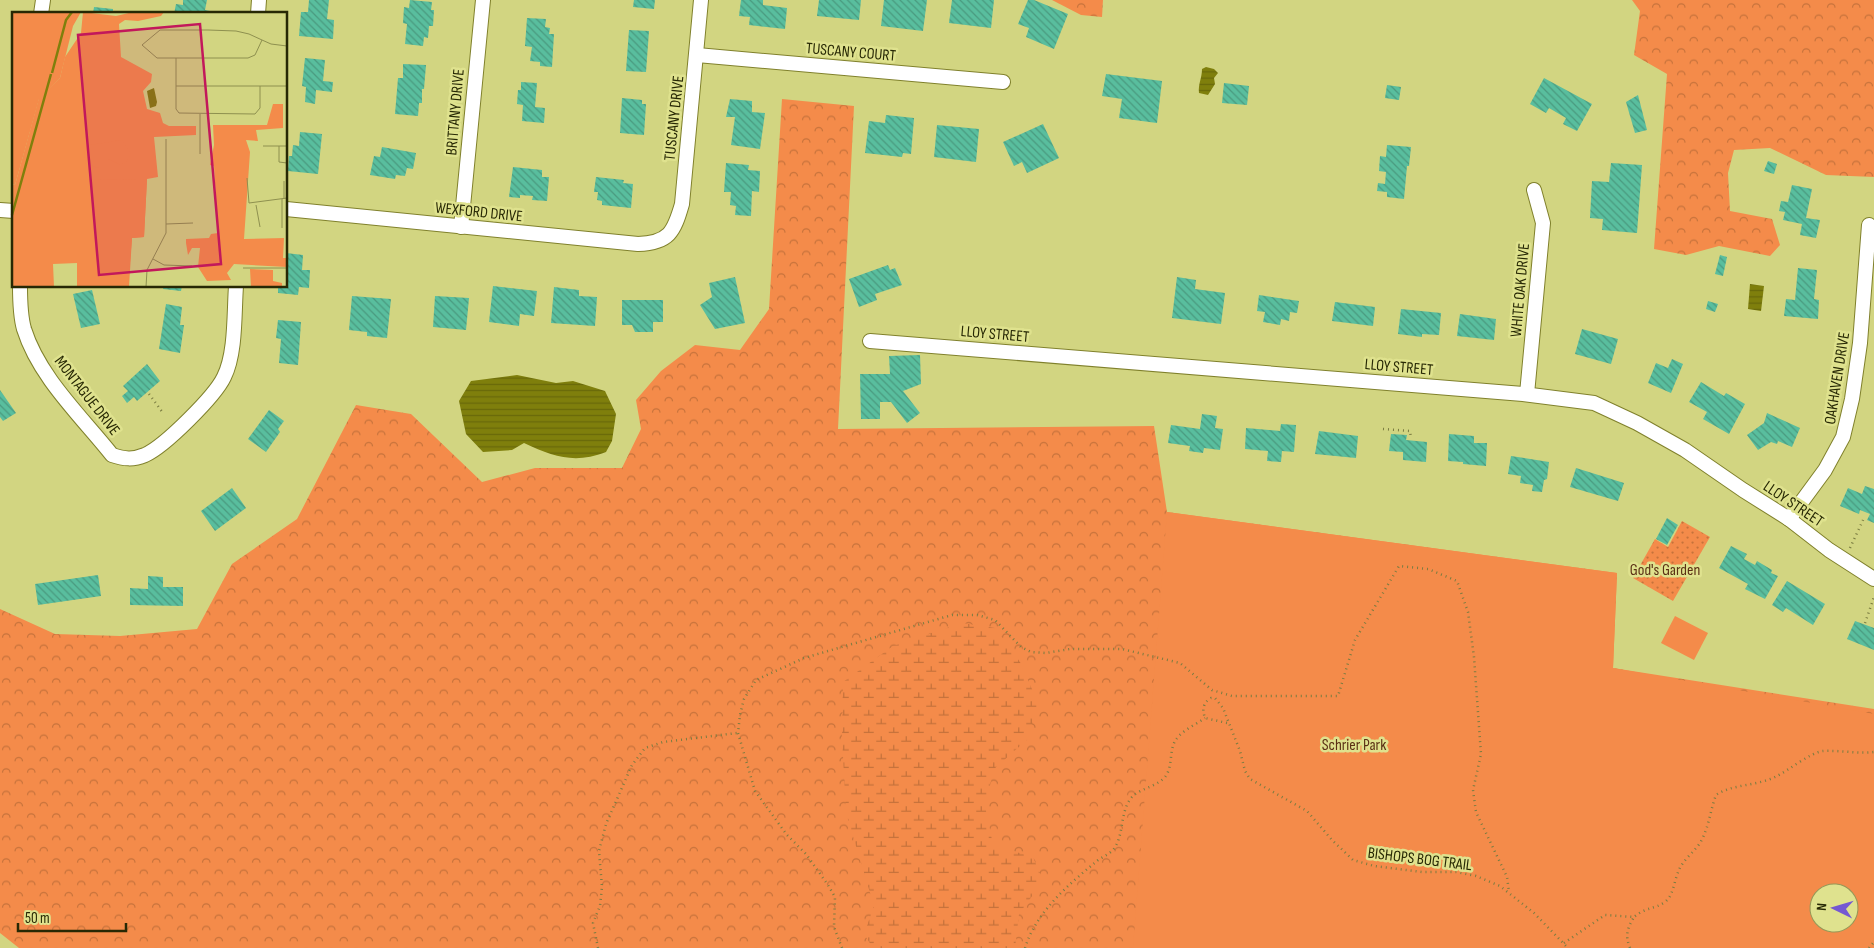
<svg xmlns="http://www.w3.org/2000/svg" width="1874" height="948" viewBox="0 0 1874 948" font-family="'Sofia Sans Condensed',sans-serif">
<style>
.forest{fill:url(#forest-crowns);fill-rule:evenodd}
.wetland{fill:url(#wetland-marsh)}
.park{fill:#f48b4a;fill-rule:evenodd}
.garden{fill:url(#garden-dots)}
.water{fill:url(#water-rules)}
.building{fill:url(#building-back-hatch)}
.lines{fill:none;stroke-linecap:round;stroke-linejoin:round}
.street-casing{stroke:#80812c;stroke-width:16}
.path{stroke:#7a7c41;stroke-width:2.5;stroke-dasharray:1 4;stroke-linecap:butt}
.street{stroke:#fff;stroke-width:14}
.labels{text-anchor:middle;stroke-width:5;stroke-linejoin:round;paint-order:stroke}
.street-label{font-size:16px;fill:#272804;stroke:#dfe28e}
.park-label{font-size:16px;fill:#5b3015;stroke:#dfe28e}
.inset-river{fill:none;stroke:#7f7f0c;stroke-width:2.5}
.inset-road{fill:none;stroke:#8e904f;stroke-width:1}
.view{fill:#c2185b;fill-opacity:0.15;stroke:#c2185b;stroke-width:2.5}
.inset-edge{fill:none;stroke:#272804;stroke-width:2.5}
</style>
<defs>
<pattern id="forest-crowns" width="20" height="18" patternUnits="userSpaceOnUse" patternTransform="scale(1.25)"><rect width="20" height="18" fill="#f48b4a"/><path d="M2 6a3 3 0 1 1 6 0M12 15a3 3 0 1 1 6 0" fill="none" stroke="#c6723b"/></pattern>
<pattern id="wetland-marsh" width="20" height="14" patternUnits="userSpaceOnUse" patternTransform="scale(1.25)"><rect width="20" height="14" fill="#f48b4a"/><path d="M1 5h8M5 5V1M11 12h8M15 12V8" fill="none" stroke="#c6723b"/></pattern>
<pattern id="garden-dots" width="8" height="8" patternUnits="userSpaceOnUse" patternTransform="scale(1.25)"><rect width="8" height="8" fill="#f48b4a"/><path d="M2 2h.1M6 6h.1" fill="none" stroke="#c6723b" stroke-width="1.8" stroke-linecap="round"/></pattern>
<pattern id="water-rules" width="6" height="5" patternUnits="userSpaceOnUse" patternTransform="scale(1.25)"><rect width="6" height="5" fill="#7f7f0c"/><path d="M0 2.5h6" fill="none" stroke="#68680a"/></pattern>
<pattern id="building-back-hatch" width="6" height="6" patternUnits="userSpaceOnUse" patternTransform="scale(1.25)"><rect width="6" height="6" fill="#59be9e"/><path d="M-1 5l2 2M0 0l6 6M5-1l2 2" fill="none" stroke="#4a9a7f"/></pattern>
</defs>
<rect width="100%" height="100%" fill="#d2d581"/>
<g class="forest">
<polygon points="1052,0 1103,0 1102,17 1081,15"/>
<polygon points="1632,0 1874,0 1874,177 1826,175 1770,148 1734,150 1728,173 1730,211 1772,219 1780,245 1770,256 1719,246 1686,255 1654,249 1667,74 1634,55 1640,11"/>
<path d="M782 99 854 106 838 429 1154 426 1167 512 1617 573 1613 668 1874 709V948H19L0 933V609L55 634 120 636 197 629 232 564 297 519 356 405 411 414 482 482 535 468H622L641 429 636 400 661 371 695 345 740 350 769 309ZM1819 893H1849V923H1819Z"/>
</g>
<polygon class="wetland" points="962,623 995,628 1020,662 1038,703 1028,739 994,769 985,805 993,845 1033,857 1043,881 1019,914 1015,948 873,948 864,934 874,906 846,813 842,737 843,682 893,646"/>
<g class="park">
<path d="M1167 512 1617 573 1613 668 1874 714V948H1133ZM1819 893H1849V923H1819Z"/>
<polygon points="1675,616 1708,633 1694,660 1661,643"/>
</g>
<polygon class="garden" points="1682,521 1710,537 1673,601 1633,578 1655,539 1668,547"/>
<g class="water">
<path d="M1206 67 1214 69 1218 73 1214 78 1215 84 1208 95 1199 93C1198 84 1202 78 1202 69Z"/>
<polygon points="1750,284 1764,286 1761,311 1748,309"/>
<path d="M517 375 556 383 573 381 605 391 616 414 612 441 606 452C575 464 554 457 524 443L512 450 483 452 466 434 459 401 471 381Z"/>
</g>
<g class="building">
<polygon points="183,0 207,0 205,10 210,11 209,14 174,14 176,4 183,5"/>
<polygon points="309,0 329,0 327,19 334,20 333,39 299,36 301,12 308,12"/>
<polygon points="410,0 432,2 431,10 434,10 433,26 429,26 428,38 424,37 423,46 405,44 407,24 403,23 404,7 409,8"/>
<polygon points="634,0 655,0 654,9 633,7"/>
<polygon points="741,0 763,0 763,5 787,8 785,29 749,25 750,17 739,16"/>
<polygon points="819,0 861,0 859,20 817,16"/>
<polygon points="884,0 927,0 923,31 881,26"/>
<polygon points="952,0 994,0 991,28 949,23"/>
<polygon points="1028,0 1034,0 1068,14 1054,49 1026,37 1029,28 1018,24"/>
<polygon points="94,7 113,9 113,14 93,14"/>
<polygon points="527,18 546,19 545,27 550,28 549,34 554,34 552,67 540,66 540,62 530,61 532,47 525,46"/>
<polygon points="629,30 649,31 646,72 626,71"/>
<polygon points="305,58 325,60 323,81 333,82 332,92 316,90 315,104 305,102 306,87 302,86"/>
<polygon points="403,64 426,65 424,89 422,89 422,103 419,103 418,116 395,114 398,78 403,78"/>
<polygon points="1106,74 1162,81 1157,123 1119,118 1122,99 1102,96"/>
<polygon points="1544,78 1592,104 1577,131 1563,124 1566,118 1549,108 1546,113 1530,104"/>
<polygon points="521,82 537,83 535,107 545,108 544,123 522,121 523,105 517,104 518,90 521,90"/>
<polygon points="1224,83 1249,86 1247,105 1222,103"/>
<polygon points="1387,85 1401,87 1399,100 1385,98"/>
<polygon points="1638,95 1647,130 1635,133 1626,102"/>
<polygon points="622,98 642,100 642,104 646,104 644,135 620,133"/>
<polygon points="730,99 752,101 752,112 765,113 760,149 731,145 735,117 726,117"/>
<polygon points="886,115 914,118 911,154 903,153 902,157 865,153 869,121 885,123"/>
<polygon points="1043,124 1059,158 1027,173 1022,162 1014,166 1003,142"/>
<polygon points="937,125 979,129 976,162 934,157"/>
<polygon points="300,132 322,134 318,174 288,171 289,156 292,156 293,145 299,146"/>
<polygon points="1387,145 1411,147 1409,166 1407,166 1404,199 1387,197 1387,192 1377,191 1378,183 1385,184 1386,172 1379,171 1380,156 1386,157"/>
<polygon points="382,147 416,153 413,169 407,168 405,176 396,175 395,179 370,175 374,156 380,157"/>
<polygon points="1768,161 1777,164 1774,174 1764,171"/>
<polygon points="726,163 749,165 748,170 760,171 759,192 752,191 751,216 735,215 736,206 730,205 731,192 724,192"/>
<polygon points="1611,163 1642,165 1637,233 1602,230 1603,219 1590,218 1592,181 1609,182"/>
<polygon points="513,167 542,170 542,177 549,177 547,201 532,200 533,196 520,195 520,198 509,197"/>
<polygon points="596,177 624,180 623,183 633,184 631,208 602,205 602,201 597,200 598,192 594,192"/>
<polygon points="1792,185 1812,189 1806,218 1820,220 1816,238 1800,235 1802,224 1783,220 1785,212 1779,211 1781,201 1788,202"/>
<polygon points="286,253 303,255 302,270 310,270 309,288 299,287 298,295 278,293 278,286 286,286"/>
<polygon points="1720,255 1727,257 1723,276 1715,274"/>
<polygon points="888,265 890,270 895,268 902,285 875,294 877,300 859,307 849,279"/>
<polygon points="1798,268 1817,270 1814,299 1819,300 1818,319 1784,316 1786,299 1795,300"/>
<polygon points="735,277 745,323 715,329 700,305 712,297 709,283"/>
<polygon points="1177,277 1196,280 1195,289 1225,293 1221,324 1172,318"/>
<polygon points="164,286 182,286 181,291 163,289"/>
<polygon points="493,286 537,291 534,316 520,314 519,326 489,322"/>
<polygon points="554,287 579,290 579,296 597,297 595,326 551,323"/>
<polygon points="92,290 100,324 81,328 73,294"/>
<polygon points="1259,295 1299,301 1297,313 1290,312 1289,321 1281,319 1280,325 1263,322 1265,312 1257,311"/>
<polygon points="352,296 391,299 387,338 367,336 367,332 349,330"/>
<polygon points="435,296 469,298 466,330 433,327"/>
<polygon points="622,300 663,300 663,322 653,322 653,332 635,332 632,325 622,325"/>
<polygon points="1708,301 1718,304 1715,312 1706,309"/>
<polygon points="1335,302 1375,307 1373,326 1332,321"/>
<polygon points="166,304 182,307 180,325 184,325 180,353 159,349"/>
<polygon points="1401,309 1441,313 1439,335 1422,334 1422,337 1398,334"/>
<polygon points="1460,314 1496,319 1494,340 1457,336"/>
<polygon points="278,320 301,322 298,365 279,363 281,339 276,338"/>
<polygon points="1582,329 1618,339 1611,364 1575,354"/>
<polygon points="920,355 921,384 903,391 920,413 907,423 891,402 880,402 880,419 861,419 860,374 890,374 889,356"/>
<polygon points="1672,359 1683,364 1671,393 1648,383 1656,363 1668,368"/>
<polygon points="147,364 160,381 137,401 134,397 127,403 122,396 128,391 123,386"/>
<polygon points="1701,382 1724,396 1726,393 1745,404 1729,434 1703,419 1707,412 1689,402"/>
<polygon points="0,390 16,413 3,421 0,417"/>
<polygon points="269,410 284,421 278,429 280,432 266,452 248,439"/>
<polygon points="1767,413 1800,428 1792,447 1778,441 1777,444 1771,442 1758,450 1747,435 1764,423"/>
<polygon points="1202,414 1217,416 1215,428 1223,429 1220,450 1204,448 1203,453 1189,451 1190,446 1168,443 1171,425 1200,429"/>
<polygon points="1281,424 1296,425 1294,452 1282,451 1281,462 1267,461 1268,451 1245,449 1246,428 1280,431"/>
<polygon points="1319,431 1358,436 1356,458 1315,454"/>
<polygon points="1391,434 1407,435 1406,440 1427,442 1426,462 1403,460 1403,452 1389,451"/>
<polygon points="1449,434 1474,436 1474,443 1487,443 1486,466 1463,464 1463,462 1448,461"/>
<polygon points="1511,456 1549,462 1547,479 1544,480 1542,492 1532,491 1533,485 1520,483 1521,476 1508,474"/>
<polygon points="1576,468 1624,483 1618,501 1570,487"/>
<polygon points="1865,486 1874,489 1874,523 1867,520 1870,514 1860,510 1859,514 1840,506 1848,488 1862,494"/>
<polygon points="232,488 246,508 215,531 201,511"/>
<polygon points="1667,518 1678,525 1667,545 1656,539"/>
<polygon points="1731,546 1747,554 1744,559 1755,565 1757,561 1772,570 1771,573 1778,576 1765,599 1745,589 1748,584 1719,568"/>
<polygon points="98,575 101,596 38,605 35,584"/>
<polygon points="148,576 163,577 163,587 183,587 183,606 130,605 130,588 148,589"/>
<polygon points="1787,581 1825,604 1813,625 1786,608 1783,612 1772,605"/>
<polygon points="1855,621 1874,628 1874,650 1847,639"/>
</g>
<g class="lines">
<defs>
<g id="street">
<polyline points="41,14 43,0"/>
<polyline points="258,14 259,0"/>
<polyline points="697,55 1003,82"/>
<path d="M286 209 638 244C669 243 674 232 682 204L701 0"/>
<polyline points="0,210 14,211"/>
<polyline points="461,227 483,0"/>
<path d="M20 286C20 300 20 315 24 329 39 377 81 416 112 455 124 459 133 460 145 455 165 446 215 396 224 377 236 353 234 313 236 286"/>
<polyline points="870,341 1523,394 1594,403 1637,423 1685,450 1743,490 1789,519 1829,550 1874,579"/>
<polyline points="1527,394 1543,223 1534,190"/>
<polyline points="1789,519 1825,470 1843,437 1852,399 1860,343 1869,225"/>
</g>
</defs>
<use href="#street" class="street-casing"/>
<g class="path">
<polyline points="149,394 163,413"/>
<polyline points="1383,429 1410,431 1411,438"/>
<polyline points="1850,548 1864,518"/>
<polyline points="1865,623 1874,597"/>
<path d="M1227 723 1205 718C1202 709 1203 703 1211 698H1215L1223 708 1240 751 1245 771 1250 779 1307 811 1332 840 1353 860 1374 866 1422 872H1456L1476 876 1500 886 1534 913 1568 948"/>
<path d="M1564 943 1605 915 1634 917C1646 907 1655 909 1665 902 1674 895 1674 880 1679 870 1683 860 1694 852 1700 843 1709 828 1710 811 1716 795 1732 784 1757 786 1775 777 1788 771 1811 752 1823 751 1840 750 1857 754 1874 752"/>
<polyline points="598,948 593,923 600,906 602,887 599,851 606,824 632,765 645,748 663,742 737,733"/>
<polyline points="842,948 834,927 835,897 828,885 806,854 787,835 755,791 738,733 740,715 744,699 756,680 804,658 952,615 977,615 995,620 1021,647 1031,652 1046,653 1070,649 1122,649 1180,663 1212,690 1232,696 1338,696 1355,640 1399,566 1428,569 1457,581 1468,612 1474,657 1481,754 1473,790 1476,812 1507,877 1509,892"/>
<path d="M1025 948C1036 912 1069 884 1097 861 1102 857 1108 855 1113 850 1125 835 1119 812 1132 797 1141 788 1156 787 1165 777 1173 767 1169 752 1175 741 1181 731 1195 725 1205 718"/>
<path d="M1630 948C1625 935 1627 929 1634 917"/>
<polyline points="1869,948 1874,942"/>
</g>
<use href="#street" class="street"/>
</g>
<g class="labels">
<g class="street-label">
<text transform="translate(851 51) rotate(5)" y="6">TUSCANY COURT</text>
<text transform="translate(454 112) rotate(-85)" y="6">BRITTANY DRIVE</text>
<text transform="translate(673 118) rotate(-84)" y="6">TUSCANY DRIVE</text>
<text transform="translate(479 211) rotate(6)" y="6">WEXFORD DRIVE</text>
<text transform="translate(1519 290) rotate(-85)" y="6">WHITE OAK DRIVE</text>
<text transform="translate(995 333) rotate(5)" y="6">LLOY STREET</text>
<text transform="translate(1399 366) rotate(5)" y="6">LLOY STREET</text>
<text transform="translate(1836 378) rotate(-81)" y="6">OAKHAVEN DRIVE</text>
<text transform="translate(88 395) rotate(52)" y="6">MONTAGUE DRIVE</text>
<text transform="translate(1794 503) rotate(34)" y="6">LLOY STREET</text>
<text transform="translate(1420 858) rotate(7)" y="6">BISHOPS BOG TRAIL</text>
</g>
<g class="park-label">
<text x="1665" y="575">God's Garden</text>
<text x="1354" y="750">Schrier Park</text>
</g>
</g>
<g transform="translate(12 12)">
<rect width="275" height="275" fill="#d2d581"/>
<path d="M71 0 104 4 121 0H152L149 4 126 9 113 8 107 12 109 45 140 62 139 70 131 79 135 97 148 101 151 111 157 114H184V123L142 125 146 165 135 167 132 225 120 226 117 275H80L65 251 41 252 42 275H0V172L3 173 27 86 48 66 53 45 69 21ZM261 92H271V116L244 118 246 129 234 128 238 140 232 227 272 226 271 246H275V255L222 252 215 261 219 268 195 269 186 255 188 236H180L176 243 174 231V227L197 226 199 222 206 221 202 154 198 153 202 133 201 113H255ZM238 257 261 258V269L270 271V275H239Z" fill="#f48b4a"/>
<path d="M110 128 119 142 114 150 109 153 96 147 87 156 74 152 72 140 78 133Z" fill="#f48b4a"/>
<path d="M0 0H69L61 14 48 66 27 87 3 173 0 172ZM135 167 132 225 120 226 116 275H65V168Z" fill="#f48b4a"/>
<path d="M142 76 145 90 144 94 138 96 135 79Z" fill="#7f7f0c"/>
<path class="inset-river" d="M40 61 54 8 60 0M0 203 39 62"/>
<path class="inset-road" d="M250 28 243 43 236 46H145L130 33 148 18H196L224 19 237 22 250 28 259 32 275 34M164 46V97L167 101 243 102 248 96V74M164 74H275M251 134H275M267 134V150L275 151M188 142V102M235 166 237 191 275 186M272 169V187M270 187V216M244 193 248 215M154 212 181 211M141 247 152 253 180 254M231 256H275M134 275 135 258 154 221V127"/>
<path class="view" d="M188 12 209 252 87 263 66 23Z"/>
<rect width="275" height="275" class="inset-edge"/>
</g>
<g transform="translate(1834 908) rotate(275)"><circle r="24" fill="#dfe28e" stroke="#959857"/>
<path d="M0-4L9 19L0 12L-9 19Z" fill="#7558d2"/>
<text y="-8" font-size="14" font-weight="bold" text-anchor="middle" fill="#272804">N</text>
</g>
<path d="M18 923v8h108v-8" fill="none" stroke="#272804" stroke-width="2.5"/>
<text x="25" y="923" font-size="15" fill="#272804" stroke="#dfe28e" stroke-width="4" paint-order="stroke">50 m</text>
</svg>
